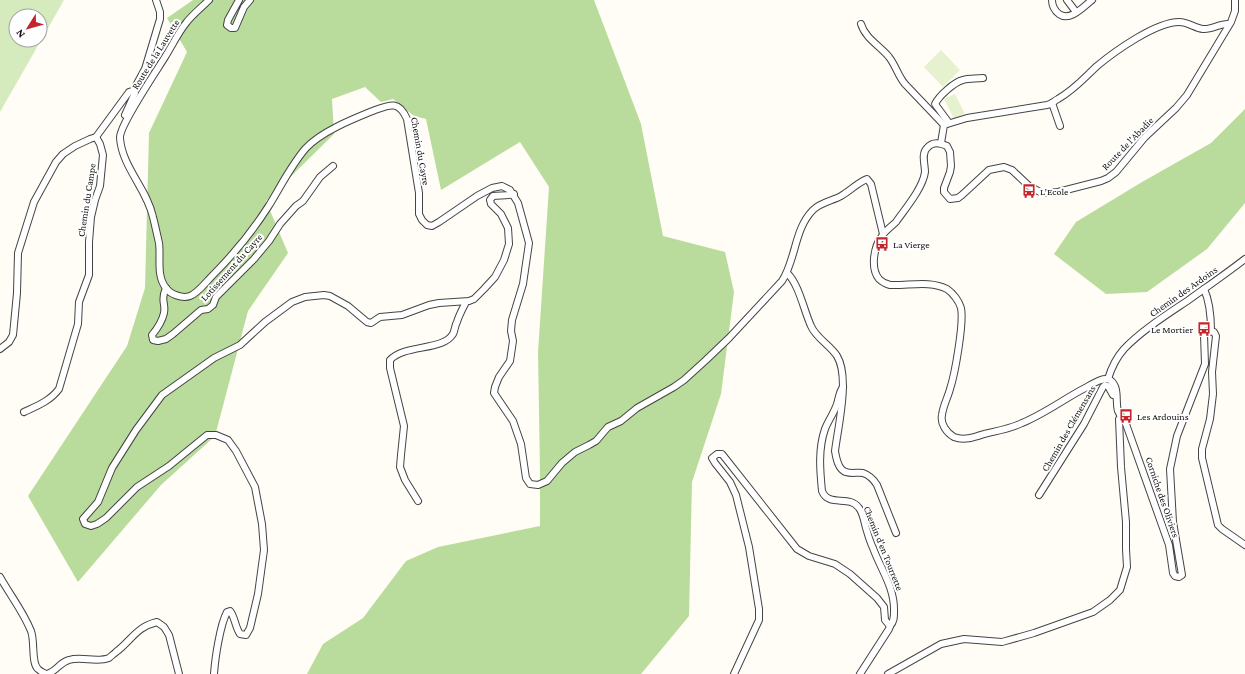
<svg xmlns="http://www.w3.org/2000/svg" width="1245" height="674" viewBox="0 0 1245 674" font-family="'Crimson Pro',serif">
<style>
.green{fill:#d5ebbd;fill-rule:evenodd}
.forest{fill:#b9dc9c}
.pitch{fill:#e6f2cf}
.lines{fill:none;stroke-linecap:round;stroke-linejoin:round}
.minor-casing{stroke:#444;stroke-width:8}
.minor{stroke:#fff;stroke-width:6}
.labels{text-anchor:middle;stroke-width:4;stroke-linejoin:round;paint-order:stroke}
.street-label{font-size:10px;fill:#111;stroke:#fff}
.poi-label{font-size:10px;fill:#111;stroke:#fff;text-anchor:start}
</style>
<rect width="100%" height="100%" fill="#fffdf5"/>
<path class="green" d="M0 0H64L0 112ZM16 16H40V40H16Z"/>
<g class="forest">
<polygon points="193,0 594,0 641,124 663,236 725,252 734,292 721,394 692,482 689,616 641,674 307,674 323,644 363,618 406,561 438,547 540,526 540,472 538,352 549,187 520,142 441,190 426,119 414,116 393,99 381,102 365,87 332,99 334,134 266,201 288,253 248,311 215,436 161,485 78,582 28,496 127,346 145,288 149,133 187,52 167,18"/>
<polygon points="1245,109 1245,203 1207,249 1147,292 1106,294 1054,254 1076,222 1142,182 1211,143"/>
</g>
<g class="pitch">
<polygon points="941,50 960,70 943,87 924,67"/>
<polygon points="955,94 965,114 954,119 944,99"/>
</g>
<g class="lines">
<defs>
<g id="minor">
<path d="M209 0C202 7 192 15 186 23 178 33 172 46 165 57 157 70 119 126 120 138 122 167 147 189 153 217 155 225 157 234 159 243 161 257 156 276 166 288 170 294 182 299 190 296 198 293 205 283 212 276 233 255 252 232 268 207 280 188 291 165 306 148 322 131 353 119 375 110 391 104 399 101 407 119L419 193V214L422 220 427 225 432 226 439 222 477 196 492 188 502 186 510 190 518 203 529 243 523 284 512 320 511 331 513 341 510 361 499 377 495 387 494 393 513 421 521 444 526 478 530 484 538 485 547 481 562 463 575 452 589 445 596 441 608 427 621 421 637 408 674 387 684 380 706 360 729 338 782 281C796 260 794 229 813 210 821 202 832 201 841 196 850 191 857 183 867 179L871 184 883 234"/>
<polyline points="239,0 228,20 227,25 231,28 235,28 244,7 250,0"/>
<path d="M1052 0C1052 6 1054 10 1059 14 1070 22 1083 7 1092 0"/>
<polyline points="1067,0 1076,12"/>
<path d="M1235 0V11L1231 22 1187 95 1176 108 1145 137 1116 172 1108 178 1101 181 1058 192 1047 193 1040 192 1029 186 1012 170 1004 167 989 170 962 195 958 198 950 199 944 192V188L950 172 951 166 950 152 947 146C940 143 933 141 927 148 921 154 925 164 925 172 923 188 905 209 896 222 891 227 885 231 882 236 874 246 870 268 879 279 882 282 886 284 890 285 908 286 930 280 947 289 953 293 959 301 961 308 964 323 955 374 950 389 948 397 943 406 942 415 940 424 947 433 954 437 964 441 975 437 984 434 996 431 1010 429 1022 423 1044 414 1064 399 1085 388 1091 385 1103 376 1110 380 1120 387 1115 402 1118 411 1120 416 1124 420 1126 424L1169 545 1173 573 1175 576 1179 577 1182 575 1173 522 1170 469 1177 436 1205 364 1204 335 1207 331 1214 332 1216 336 1212 372 1213 394 1210 419 1202 449V458L1218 525 1222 529 1245 545"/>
<path d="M861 24C865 38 880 46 889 57 896 66 898 76 905 84L944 125"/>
<polyline points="133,91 145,69 160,19 160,12 156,0"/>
<polyline points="1052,103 1060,126"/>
<path d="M949 123 935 104C939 96 954 82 963 80 969 78 976 79 983 78"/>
<path d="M941 143 944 125 967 118 1047 105C1052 104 1054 101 1058 99 1075 89 1083 79 1097 66 1115 51 1156 22 1179 22 1188 22 1195 28 1203 29 1212 30 1220 23 1229 24"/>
<path d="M787 273C799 284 804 311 811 326 816 338 830 345 837 356 850 377 838 427 835 451 836 457 838 470 846 472 851 474 858 472 863 473 869 475 874 480 877 485L896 533"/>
<path d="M166 288C160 301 166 303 164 313 162 322 157 329 152 335L153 340 158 341 166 339 173 334 201 310 208 309 213 305 216 297 254 259 269 241 280 224 296 206 303 201 320 177 333 166"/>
<path d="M1204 289C1210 302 1211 316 1211 331"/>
<polyline points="0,349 9,342 13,335 17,293 18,253 34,202 56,162 63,154 75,146 90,139 96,137 129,92 132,91 134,91 135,93 125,115"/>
<path d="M1108 379C1111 369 1116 358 1124 349 1142 330 1168 314 1190 299 1208 286 1227 273 1245 259"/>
<path d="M843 387C839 392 839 398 837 404 834 413 828 421 825 429 818 449 820 471 822 491 829 508 849 494 859 508 863 513 864 521 866 528 868 535 870 542 873 548 881 570 895 588 894 612 894 617 894 622 890 626L889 629 860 674"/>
<path d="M24 412C37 406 50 401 59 389L78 324 79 302 89 275V242L91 217 95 200 100 186 103 155 100 144 96 137"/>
<polyline points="1039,495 1084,424 1103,387 1105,385 1108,386 1113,395 1116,396"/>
<path d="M418 501 405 480 400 467 401 455 404 426 390 368V360C405 344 443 351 453 334 455 330 455 325 457 322 459 315 463 308 466 302"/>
<path d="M0 577C10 595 23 611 31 631 35 641 31 663 38 669 40 671 44 673 46 674"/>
<path d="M47 674C57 671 60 662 69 660 82 656 96 663 109 658 111 656 114 654 116 652 132 640 136 627 157 622L164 627 169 635 179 674"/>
<path d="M214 674C215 659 220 625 227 612L230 611C235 617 235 627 240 634L246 635 250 628 258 594 264 550 262 524 255 487 236 451 228 440 216 435H207L169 466 137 487 106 518 97 524 91 526 85 524 83 519 98 502 112 468 136 430 162 395 214 358 240 345 265 322 292 302 305 297 324 295 330 296 348 306 367 322 371 323 380 317 402 315 429 305 439 303 469 301 474 299 484 289 495 277 504 260 509 244 508 228 501 214 491 204 490 200 493 196C500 195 507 196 514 194"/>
<polyline points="734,674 759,620 759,609 749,547 736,495 730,482 715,463 712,458 717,454 722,454 797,549 809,556 835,564 850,574 877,598 884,607 885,620 890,626"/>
<polyline points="888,674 941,644 964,639 1002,642 1034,633 1093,612 1110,600 1120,590 1127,567 1126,549 1126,522 1121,467 1119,419 1121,417"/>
</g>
</defs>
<use href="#minor" class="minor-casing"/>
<use href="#minor" class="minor"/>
</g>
<defs>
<symbol id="bus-bare" viewBox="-9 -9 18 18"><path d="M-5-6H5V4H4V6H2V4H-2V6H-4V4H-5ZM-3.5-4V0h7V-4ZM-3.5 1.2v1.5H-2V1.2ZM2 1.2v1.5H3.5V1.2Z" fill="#c4262e" stroke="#fff" stroke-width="2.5" paint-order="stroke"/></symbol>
</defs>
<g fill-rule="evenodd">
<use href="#bus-bare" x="1019" y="181" width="20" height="20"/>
<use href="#bus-bare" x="872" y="234" width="20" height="20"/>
<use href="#bus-bare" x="1194" y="319" width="20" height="20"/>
<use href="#bus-bare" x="1116" y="406" width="20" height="20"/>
</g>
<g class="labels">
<g class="street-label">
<text transform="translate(155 54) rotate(-58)" y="4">Route de la Lauvette</text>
<text transform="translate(1127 143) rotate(-46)" y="4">Route de l'Abadie</text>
<text transform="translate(421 151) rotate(80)" y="4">Chemin du Cayre</text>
<text transform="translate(86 200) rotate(-81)" y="4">Chemin du Campe</text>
<text transform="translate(231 267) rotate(-48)" y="4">Lotissement du Cayre</text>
<text transform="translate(1183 291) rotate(-35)" y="4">Chemin des Ardoins</text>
<text transform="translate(1068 428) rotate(-60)" y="4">Chemin des Clémensans</text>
<text transform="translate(1163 497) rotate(71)" y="4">Corniche des Oliviers</text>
<text transform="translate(884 548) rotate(68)" y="4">Chemin d'en Tourrette</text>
</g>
<g class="poi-label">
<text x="1040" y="195">L’Ecole</text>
<text x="893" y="248">La Vierge</text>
<text x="1193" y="333" text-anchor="end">Le Mortier</text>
<text x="1137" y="420">Les Ardouins</text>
</g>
</g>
<g transform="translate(28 28) rotate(233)"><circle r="19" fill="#ffffff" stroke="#a0a0a0"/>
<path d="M0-3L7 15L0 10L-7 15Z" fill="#c4262e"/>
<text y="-6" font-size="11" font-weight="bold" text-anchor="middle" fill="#111111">N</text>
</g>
</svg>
